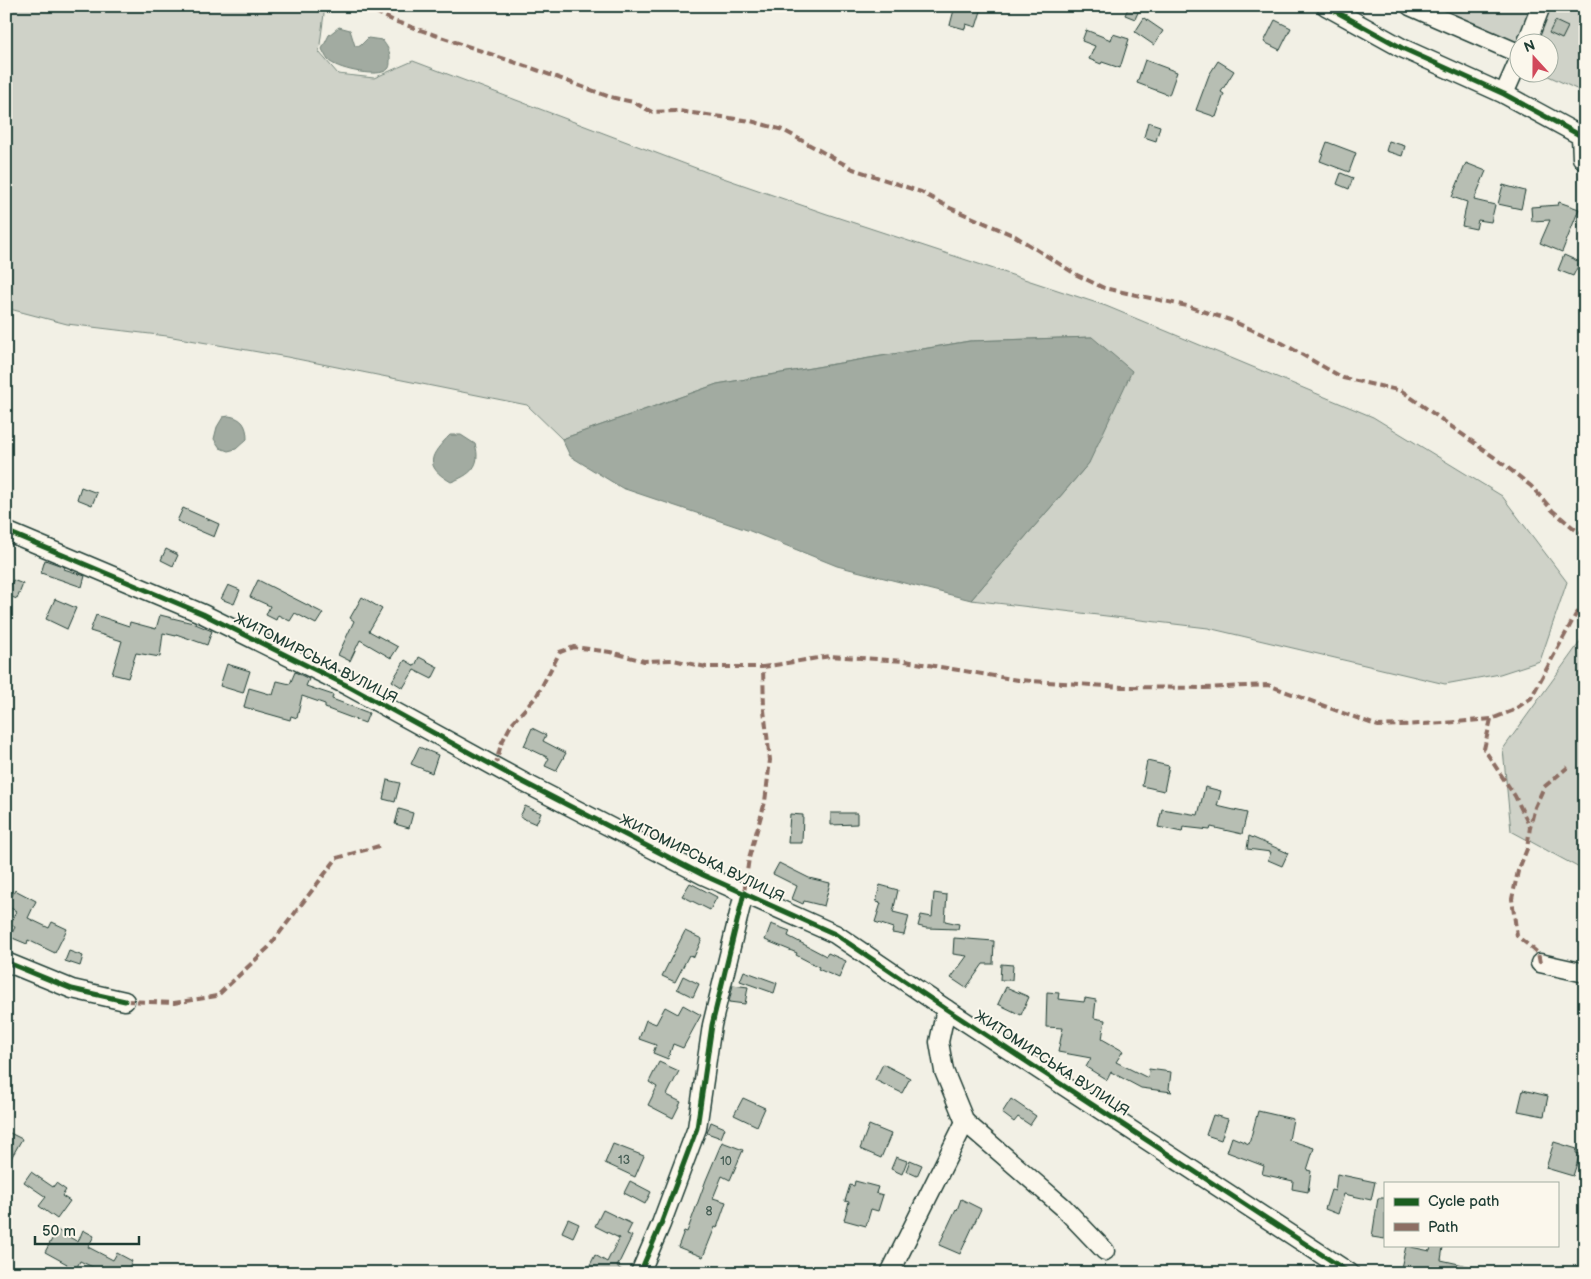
<svg xmlns="http://www.w3.org/2000/svg" width="1591" height="1279" viewBox="0 0 1591 1279" font-family="'Balsamiq Sans',sans-serif">
<style>
.green{fill:#cfd2c8;stroke:#77887e}
.water{fill:#a2aba1;stroke:#6e7f75}
.building{fill:#b7beb3;stroke:#1f3d34}
.lines{fill:none;stroke-linecap:round;stroke-linejoin:round}
.minor-casing{stroke:#1f3d34;stroke-width:21}
.minor{stroke:#fbf7ec;stroke-width:18}
.quiet{stroke:#8d6e63;stroke-width:4;stroke-dasharray:8 4;stroke-linecap:butt}
.cycleway-casing{stroke:#fbf7ec;stroke-width:8}
.cycleway{stroke:#1b5e20;stroke-width:5}
.labels{text-anchor:middle;stroke-width:4;stroke-linejoin:round;paint-order:stroke}
.number-label{font-size:12px;fill:#455d54}
.street-label{font-size:15px;fill:#1f3d34;stroke:#fbf7ec}
</style>
<rect width="100%" height="100%" fill="#f2f0e5"/>
<filter id="ink" filterUnits="userSpaceOnUse"><feTurbulence type="fractalNoise" baseFrequency=".02" numOctaves="2"/><feDisplacementMap in="SourceGraphic" scale="10" xChannelSelector="R" yChannelSelector="G"/><feConvolveMatrix kernelMatrix="1 2 1 2 8 2 1 2 1" color-interpolation-filters="sRGB"/></filter>
<g filter="url(#ink)">
<g class="green">
<polygon points="6,6 325,6 319,52 338,74 374,78 413,61 709,173 827,214 1106,306 1373,417 1502,496 1567,582 1540,661 1500,674 1445,684 1208,628 971,600 1089,463 1092,337 969,341 717,384 562,439 527,405 287,357 167,336 67,324 6,308"/>
<polygon points="1404,6 1585,6 1585,93 1542,73 1548,72 1548,42 1518,42 1518,62"/>
<polygon points="1585,632 1585,871 1511,831 1503,749 1580,642"/>
</g>
<g class="water">
<path d="M339 27 350 30 355 46H360L368 38 382 40C387 46 391 52 390 61 390 65 390 69 385 71 374 77 336 69 328 60 326 57 324 53 322 49L329 35Z"/>
<polygon points="1092,337 1132,371 1089,463 971,600 837,566 750,531 622,488 570,456 562,439 717,384 970,341"/>
<path d="M229 416C242 418 247 425 247 439L236 449 228 451 220 448 214 439 217 427 223 417Z"/>
<path d="M450 435H461L475 444C482 466 470 475 451 482 423 466 430 455 450 435Z"/>
</g>
<g class="building">
<polygon points="955,6 964,6 981,11 976,27 966,24 965,29 950,25"/>
<polygon points="1129,6 1141,6 1135,19 1125,15"/>
<polygon points="1144,18 1163,31 1154,45 1135,32"/>
<polygon points="1275,20 1291,28 1280,50 1264,42"/>
<polygon points="1555,21 1568,27 1562,39 1549,33"/>
<polygon points="1086,30 1111,40 1113,34 1129,39 1120,68 1102,62 1101,64 1089,59 1095,46 1082,41"/>
<polygon points="1145,60 1177,72 1169,95 1137,83"/>
<polygon points="1218,61 1234,71 1221,92 1224,94 1216,117 1196,110 1209,75"/>
<polygon points="1148,122 1160,126 1156,141 1144,137"/>
<polygon points="1389,141 1405,146 1402,156 1386,151"/>
<polygon points="1327,142 1356,153 1349,172 1320,161"/>
<polygon points="1466,163 1486,171 1474,200 1495,205 1491,222 1478,220 1476,229 1462,226 1467,202 1452,197"/>
<polygon points="1341,173 1353,178 1349,189 1337,184"/>
<polygon points="1503,185 1525,191 1521,209 1498,204"/>
<polygon points="1559,202 1579,209 1562,252 1540,243 1550,220 1532,221 1531,207 1558,205"/>
<polygon points="1564,255 1580,262 1573,276 1558,270"/>
<polygon points="81,487 97,493 92,505 77,499"/>
<polygon points="183,508 219,524 214,537 177,521"/>
<polygon points="166,549 178,555 173,566 161,560"/>
<polygon points="45,560 65,567 64,569 85,576 82,587 41,573"/>
<polygon points="13,580 23,584 17,599 6,595"/>
<polygon points="258,580 323,613 316,624 295,613 290,621 278,615 276,620 266,615 270,606 250,597"/>
<polygon points="228,585 240,590 234,604 221,599"/>
<polygon points="362,597 382,609 369,631 398,647 391,658 360,640 350,661 338,655 354,621 350,618"/>
<polygon points="55,599 76,608 67,629 46,619"/>
<polygon points="96,615 129,626 130,622 156,629 160,615 193,623 212,631 207,645 176,634 176,636 163,633 160,657 136,653 128,678 112,674 122,641 90,631"/>
<polygon points="419,657 438,667 432,679 414,670 403,688 392,681 405,660 415,666"/>
<polygon points="227,664 250,671 243,693 220,686"/>
<polygon points="295,672 309,679 306,686 333,695 332,699 369,713 365,723 325,708 325,704 302,696 297,718 291,716 290,720 244,707 249,688 273,695 277,681 290,684"/>
<polygon points="532,728 546,735 543,741 566,753 556,771 545,766 549,758 524,746"/>
<polygon points="419,747 438,755 432,773 411,764"/>
<polygon points="1147,761 1169,766 1164,791 1142,786"/>
<polygon points="387,780 400,783 395,802 383,799"/>
<polygon points="1205,787 1221,791 1217,806 1247,813 1242,834 1211,827 1210,830 1183,827 1182,832 1158,827 1162,809 1198,815"/>
<polygon points="525,806 541,813 536,824 520,817"/>
<polygon points="399,809 413,813 409,828 395,824"/>
<polygon points="831,813 857,813 857,824 831,825"/>
<polygon points="790,814 803,815 802,843 788,843"/>
<polygon points="1249,836 1288,853 1282,866 1268,860 1271,852 1247,849"/>
<polygon points="779,863 809,878 830,883 824,906 804,901 803,904 792,899 797,886 773,874"/>
<polygon points="690,883 717,897 710,910 682,896"/>
<polygon points="880,885 898,890 893,912 909,916 904,935 892,933 893,928 875,922 881,903 876,902"/>
<polygon points="15,890 36,901 28,918 49,928 52,922 67,929 55,953 28,940 27,944 10,937 15,927 10,925 16,911 7,906"/>
<polygon points="934,893 947,895 945,921 959,924 958,929 926,928 918,926 921,915 932,917"/>
<polygon points="771,924 790,931 788,936 826,956 828,953 846,961 839,978 818,969 819,967 796,955 797,953 765,940"/>
<polygon points="685,931 702,939 694,957 689,955 675,982 662,976"/>
<polygon points="954,938 994,941 993,964 983,964 966,988 951,978 967,956 953,954"/>
<polygon points="69,951 83,956 80,966 65,961"/>
<polygon points="1001,964 1013,965 1012,980 1000,980"/>
<polygon points="744,971 777,983 774,993 740,981"/>
<polygon points="683,976 699,984 693,997 677,989"/>
<polygon points="733,985 748,987 745,1004 729,1002"/>
<polygon points="1006,987 1029,997 1021,1015 998,1004"/>
<polygon points="1047,992 1059,993 1058,999 1084,1002 1085,998 1096,1000 1094,1018 1105,1020 1102,1039 1123,1051 1116,1062 1148,1078 1149,1069 1171,1072 1169,1089 1172,1092 1141,1088 1111,1072 1107,1080 1086,1067 1091,1058 1058,1052 1063,1028 1046,1027"/>
<polygon points="683,1005 701,1015 683,1048 673,1044 668,1059 653,1053 656,1045 639,1039 646,1020 656,1024 665,1007 678,1014"/>
<polygon points="659,1062 679,1071 667,1095 681,1102 673,1118 648,1105 657,1087 649,1082"/>
<polygon points="883,1064 910,1078 902,1093 875,1080"/>
<polygon points="1523,1090 1548,1096 1544,1116 1518,1111"/>
<polygon points="743,1098 765,1108 757,1126 734,1115"/>
<polygon points="1011,1099 1036,1116 1030,1125 1018,1117 1014,1122 1002,1113"/>
<polygon points="1258,1111 1293,1119 1289,1140 1314,1148 1307,1170 1311,1171 1308,1192 1292,1189 1293,1181 1262,1174 1264,1166 1227,1152 1232,1137 1249,1144"/>
<polygon points="1213,1115 1228,1119 1221,1140 1206,1135"/>
<polygon points="711,1122 725,1128 721,1138 707,1133"/>
<polygon points="869,1125 891,1134 881,1158 860,1149"/>
<polygon points="6,1131 22,1139 6,1167"/>
<polygon points="722,1142 743,1150 730,1180 722,1176 713,1198 726,1202 717,1228 715,1227 703,1257 678,1247 684,1231 687,1232 706,1180"/>
<polygon points="1554,1142 1577,1149 1576,1153 1580,1154 1573,1176 1546,1168"/>
<polygon points="613,1144 644,1156 635,1177 605,1163"/>
<polygon points="896,1157 907,1161 902,1174 891,1169"/>
<polygon points="910,1160 922,1165 917,1176 906,1171"/>
<polygon points="31,1172 53,1187 56,1183 66,1190 62,1196 70,1201 57,1219 39,1206 46,1197 24,1182"/>
<polygon points="1337,1174 1375,1182 1371,1200 1344,1194 1338,1214 1325,1209 1331,1190 1335,1191"/>
<polygon points="630,1181 651,1192 645,1204 624,1193"/>
<polygon points="855,1181 878,1187 876,1193 883,1195 878,1211 871,1209 866,1226 844,1220 849,1202 845,1201 850,1185 854,1186"/>
<polygon points="1378,1198 1385,1198 1385,1239 1372,1237"/>
<polygon points="961,1199 981,1209 960,1254 939,1245 956,1209 957,1210"/>
<polygon points="603,1210 632,1224 627,1234 632,1236 617,1267 627,1273 586,1273 595,1255 607,1262 619,1238 595,1226"/>
<polygon points="568,1219 579,1224 573,1237 562,1232"/>
<polygon points="57,1230 78,1242 83,1230 94,1236 88,1247 113,1260 117,1253 132,1261 126,1273 105,1273 80,1261 74,1273 63,1273 67,1264 45,1252"/>
<polygon points="1406,1246 1430,1251 1431,1246 1443,1247 1441,1260 1477,1268 1476,1273 1426,1273 1401,1268"/>
</g>
<g class="lines">
<defs>
<g id="minor">
<polyline points="1326,6 1402,48 1504,94 1585,138"/>
<polyline points="1410,6 1518,53"/>
<polyline points="1527,42 1541,6"/>
<polyline points="1504,94 1518,62"/>
<polyline points="1581,136 1582,158 1585,161"/>
<polyline points="6,531 203,614 348,686 523,782 703,875 835,934 946,1009 1350,1273"/>
<polyline points="6,962 72,989 125,1001"/>
<polyline points="1540,963 1585,973"/>
<polyline points="946,1009 939,1042 944,1071 965,1122 1063,1207 1105,1251"/>
<polyline points="640,1273 661,1224 697,1128 712,1025 744,893"/>
<polyline points="890,1273 965,1122"/>
</g>
</defs>
<use href="#minor" class="minor-casing"/>
<use href="#minor" class="minor"/>
<g class="quiet">
<polyline points="364,6 394,21 537,70 610,97 633,102 652,112 678,111 751,121 783,130 853,169 921,192 950,208 1015,236 1077,275 1104,288 1187,306 1230,320 1282,343 1343,378 1402,391 1498,460 1531,486 1553,511 1576,530 1585,534"/>
<polyline points="1491,719 1484,749 1515,796 1530,827"/>
<polyline points="495,767 501,744 512,723 536,697 560,652 574,647 610,652 644,661 673,660 706,667 763,667"/>
<polyline points="744,893 749,858 765,802 770,760 764,710 763,667 830,656 905,661 1018,680 1122,687 1203,688 1268,685 1378,726 1444,723 1491,719 1512,711 1531,698 1575,616 1585,603"/>
<polyline points="1540,963 1538,953 1517,936 1512,899 1518,871 1527,849 1530,827 1535,807 1544,787 1568,767"/>
<polyline points="125,1001 174,1003 217,996 268,948 337,858 379,846"/>
</g>
<defs>
<g id="cycleway">
<polyline points="1326,6 1402,48 1504,94 1585,138"/>
<polyline points="6,531 203,614 348,686 523,782 703,875 835,934 946,1009 1350,1273"/>
<polyline points="6,962 72,989 125,1001"/>
<polyline points="640,1273 661,1224 697,1128 712,1025 744,893"/>
</g>
</defs>
<use href="#cycleway" class="cycleway-casing"/>
<use href="#cycleway" class="cycleway"/>
</g>
</g>
<g class="labels">
<g class="number-label">
<text x="624" y="1164">13</text>
<text x="726" y="1165">10</text>
<text x="709" y="1215">8</text>
</g>
<g class="street-label">
<text transform="translate(316 658) rotate(27)" y="5">ЖИТОМИРСЬКА ВУЛИЦЯ</text>
<text transform="translate(702 858) rotate(26)" y="5">ЖИТОМИРСЬКА ВУЛИЦЯ</text>
<text transform="translate(1052 1063) rotate(33)" y="5">ЖИТОМИРСЬКА ВУЛИЦЯ</text>
</g>
</g>
<rect width="1591" height="1279" fill="none" stroke="#fbf7ec" stroke-width="25"/>
<rect x="12" y="12" width="1566" height="1254" fill="none" stroke="#1f3d34" stroke-width="2" filter="url(#ink)"/>
<rect x="1384" y="1182" width="175" height="65" fill="#fbf7ec" stroke="#a3ada2"/>
<rect x="1394" y="1198" width="25" height="8" fill="#1b5e20" stroke="#a3ada2"/>
<text x="1428" y="1206" font-size="15" fill="#1f3d34">Cycle path</text>
<rect x="1394" y="1223" width="25" height="8" fill="#8d6e63" stroke="#a3ada2"/>
<text x="1428" y="1232" font-size="15" fill="#1f3d34">Path</text>
<g transform="translate(1534 58) rotate(339)"><circle r="24" fill="#fbf7ec" stroke="#a3ada2"/>
<path d="M0-4L9 19L0 12L-9 19Z" fill="#d1495b"/>
<text y="-8" font-size="14" font-weight="bold" text-anchor="middle" fill="#1f3d34">N</text>
</g>
<path d="M35 1236v8h104v-8" fill="none" stroke="#1f3d34" stroke-width="2.5"/>
<text x="42" y="1236" font-size="15" fill="#1f3d34" stroke="#fbf7ec" stroke-width="4" paint-order="stroke">50 m</text>
</svg>
